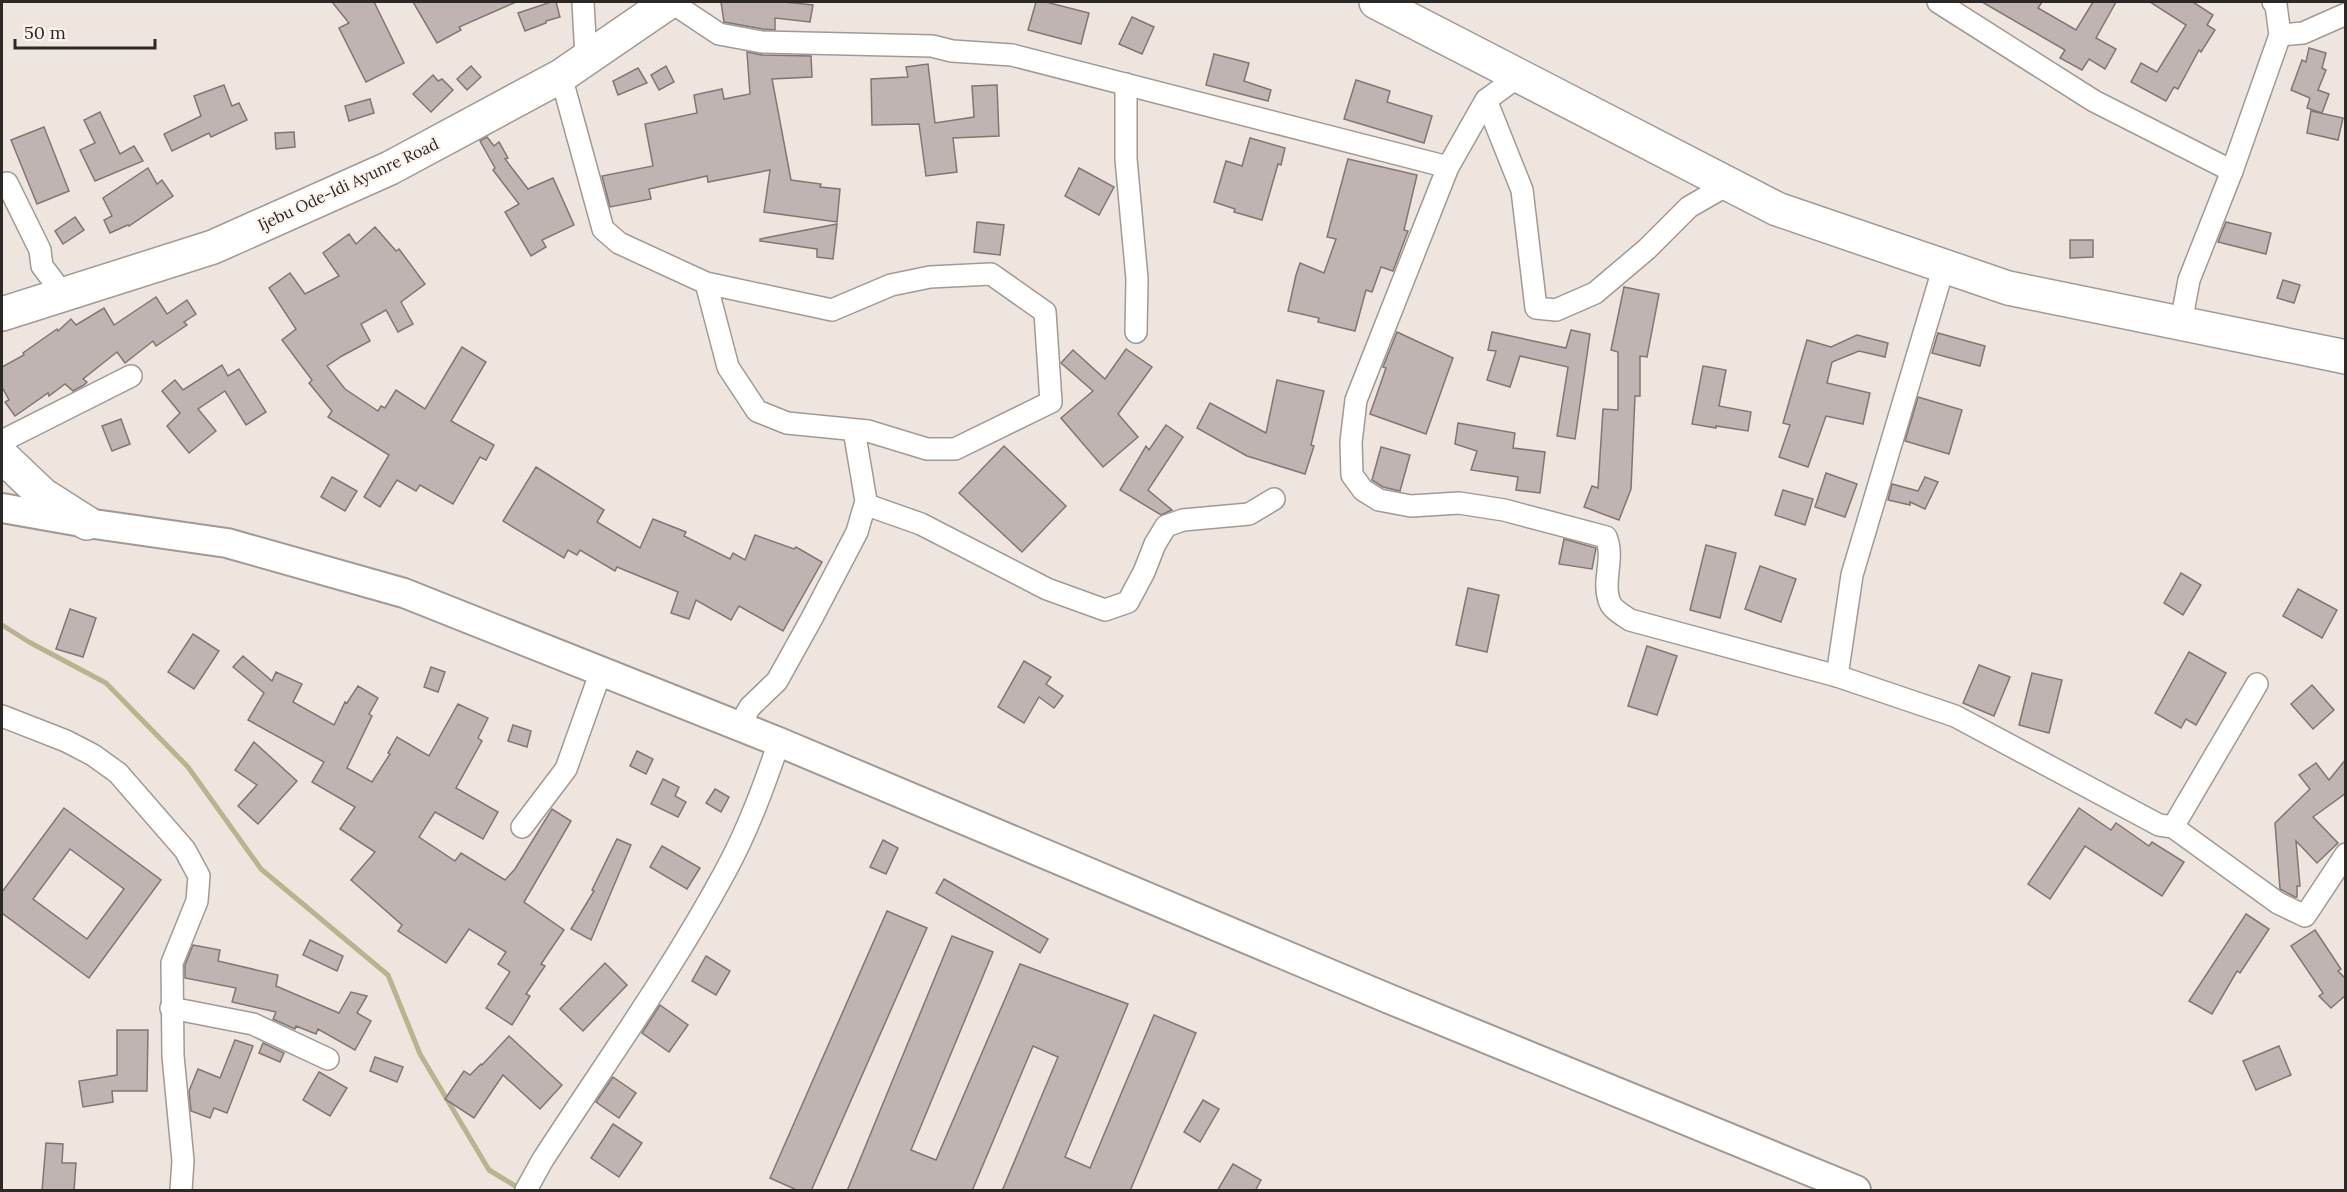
<svg xmlns="http://www.w3.org/2000/svg" width="2347" height="1192" viewBox="0 0 2347 1192" font-family="Lora,serif">
<style>
.lines{fill:none;stroke-linecap:round;stroke-linejoin:round}
.stream{stroke:#bab38e;stroke-width:5}
.building{fill:#bfb4b1;stroke:#817674;stroke-width:1.5;fill-rule:evenodd}
.street-casing{stroke:#a29993;stroke-width:24}
.secondary-casing{stroke:#a29993;stroke-width:32}
.primary-casing{stroke:#a29993;stroke-width:36}
.highway-casing{stroke:#a29993;stroke-width:36}
.street{stroke:#fff;stroke-width:21}
.secondary{stroke:#fff;stroke-width:28}
.primary{stroke:#fff;stroke-width:33}
.highway{stroke:#fff;stroke-width:33}
.labels{text-anchor:middle;stroke-width:4.5;stroke-linejoin:round;paint-order:stroke}
.street-label{font-size:16px;fill:#2c2826;stroke:#fdf3ec}
</style>
<rect width="100%" height="100%" fill="#efe5df"/>
<g class="lines">
<polyline class="stream" points="2,625 29,642 106,683 188,767 261,869 388,975 420,1054 489,1170 522,1190"/>
</g>
<g class="building">
<polygon points="332,2 374,2 404,63 366,82 339,28 349,23"/>
<polygon points="413,2 516,2 459,27 461,30 437,43"/>
<polygon points="551,2 556,2 560,17 546,21 546,23 525,31 518,13"/>
<polygon points="721,2 784,2 813,5 810,22 775,18 775,30 763,29 724,22"/>
<polygon points="1036,2 1046,2 1089,13 1081,44 1028,30"/>
<polygon points="1982,2 2042,2 2038,8 2076,30 2093,2 2116,2 2096,38 2116,49 2105,69 2089,59 2082,70 2060,58 2065,50"/>
<polygon points="2150,2 2193,2 2213,15 2207,25 2215,30 2201,52 2199,50 2178,89 2174,87 2166,101 2131,82 2141,63 2157,72 2186,25"/>
<polygon points="1132,17 1154,27 1142,54 1119,44"/>
<polygon points="2309,48 2326,53 2322,68 2326,70 2318,90 2329,94 2322,113 2307,108 2310,98 2291,90 2302,60 2306,62"/>
<polygon points="747,52 762,55 811,56 812,77 772,79 791,180 821,184 820,187 840,189 837,222 764,212 770,170 708,182 707,176 649,189 651,199 610,207 602,176 653,166 645,124 697,113 694,95 722,89 724,99 750,94"/>
<polygon points="1214,54 1249,63 1244,81 1271,90 1268,101 1206,85"/>
<polygon points="928,64 935,123 974,117 972,86 997,85 999,136 953,138 957,172 926,176 919,124 872,125 871,79 908,77 906,67"/>
<polygon points="471,66 481,77 467,90 457,79"/>
<polygon points="666,66 674,82 659,90 651,75"/>
<polygon points="638,68 647,83 618,95 613,81"/>
<polygon points="433,75 438,81 442,79 453,90 431,112 413,94"/>
<polygon points="1356,80 1390,91 1387,102 1432,116 1424,143 1344,119"/>
<polygon points="224,85 232,106 239,103 247,120 211,137 209,133 172,151 164,134 201,116 194,96"/>
<polygon points="370,99 374,113 349,121 345,106"/>
<polygon points="2311,111 2343,118 2338,140 2307,133"/>
<polygon points="100,112 120,154 134,146 143,161 95,181 80,150 95,143 84,120"/>
<polygon points="44,127 69,191 37,204 11,140"/>
<polygon points="294,132 295,147 276,149 275,133"/>
<polygon points="487,137 494,146 499,142 508,158 505,159 528,189 553,178 574,225 542,240 546,247 531,256 505,212 519,204 493,170 495,168 480,141"/>
<polygon points="1250,138 1285,148 1281,165 1278,164 1262,220 1234,212 1235,209 1214,202 1226,161 1242,166"/>
<polygon points="1348,159 1417,175 1404,230 1408,231 1393,271 1381,267 1372,292 1366,290 1355,331 1318,322 1319,318 1288,311 1296,275 1300,263 1324,273 1336,239 1327,237"/>
<polygon points="148,168 157,184 162,180 173,196 129,226 128,225 110,233 104,220 112,216 103,198"/>
<polygon points="1079,168 1114,187 1099,215 1065,196"/>
<polygon points="75,217 84,230 63,244 55,231"/>
<polygon points="977,222 1004,225 1000,255 974,252"/>
<polygon points="2226,222 2271,233 2266,254 2218,242"/>
<polygon points="837,224 833,259 817,257 817,249 760,241 760,239"/>
<polygon points="375,227 396,251 399,249 425,284 401,302 413,324 398,332 386,310 361,324 370,341 342,356 327,366 345,389 378,411 381,406 385,408 396,390 425,409 462,347 486,362 451,421 494,445 486,460 480,457 453,504 420,485 416,491 397,480 380,507 364,497 389,455 328,417 332,411 309,383 312,380 282,340 296,329 269,288 290,273 305,294 339,276 323,253 349,234 356,244"/>
<polygon points="2070,240 2093,240 2093,257 2070,258"/>
<polygon points="2283,280 2300,285 2294,303 2277,298"/>
<polygon points="1624,287 1659,294 1647,357 1640,356 1640,396 1635,396 1631,489 1619,520 1584,507 1592,486 1598,488 1603,409 1618,410 1618,352 1611,350"/>
<polygon points="156,297 167,314 187,300 196,314 184,322 187,325 156,346 153,341 125,363 117,352 83,379 87,382 84,385 73,391 65,384 49,396 48,393 15,416 5,402 9,400 2,387 2,367 24,355 23,353 57,329 58,331 71,319 76,325 104,308 114,325"/>
<polygon points="1571,330 1590,334 1575,439 1557,436 1568,367 1520,356 1510,387 1487,380 1496,351 1488,350 1492,332 1566,348"/>
<polygon points="1397,332 1453,358 1426,434 1370,414 1386,368 1383,367"/>
<polygon points="1938,333 1985,346 1980,366 1932,353"/>
<polygon points="1857,335 1888,343 1885,357 1859,351 1832,362 1827,383 1870,393 1863,424 1826,416 1808,467 1779,457 1790,425 1783,423 1807,340 1831,347"/>
<polygon points="1126,349 1152,367 1118,414 1138,437 1103,467 1061,418 1093,391 1061,363 1073,350 1105,379"/>
<polygon points="222,365 228,376 239,369 266,412 246,425 225,391 198,409 216,431 189,453 167,426 180,413 162,391 175,380 183,390"/>
<polygon points="1703,366 1726,370 1719,406 1751,412 1748,431 1716,426 1716,428 1692,424"/>
<polygon points="1277,380 1324,391 1311,445 1314,446 1305,474 1247,456 1197,428 1210,403 1266,433"/>
<polygon points="1918,397 1962,410 1949,454 1905,441"/>
<polygon points="121,419 130,444 112,451 102,426"/>
<polygon points="1458,423 1515,433 1513,448 1545,452 1540,493 1516,490 1518,477 1471,470 1477,451 1455,444"/>
<polygon points="1166,425 1183,437 1148,490 1172,510 1161,515 1120,490 1146,446 1149,450"/>
<polygon points="1004,446 1066,506 1022,552 959,493"/>
<polygon points="1381,447 1410,455 1400,491 1383,487 1372,480"/>
<polygon points="536,467 604,510 597,522 640,548 653,519 686,532 684,536 730,559 733,553 745,560 755,535 794,549 796,547 822,562 783,631 739,606 731,620 696,600 689,619 671,613 678,592 617,567 615,571 580,550 577,555 568,550 564,558 503,521"/>
<polygon points="1826,473 1857,484 1845,517 1815,507"/>
<polygon points="332,477 357,491 345,511 321,497"/>
<polygon points="1925,477 1938,482 1925,509 1910,502 1910,505 1888,500 1892,484 1918,491"/>
<polygon points="1783,490 1813,499 1805,525 1775,515"/>
<polygon points="1564,539 1596,548 1592,569 1559,564"/>
<polygon points="1706,545 1736,553 1720,618 1690,610"/>
<polygon points="1760,566 1796,579 1781,622 1745,609"/>
<polygon points="2181,573 2201,585 2183,615 2164,603"/>
<polygon points="1468,588 1499,595 1487,652 1456,645"/>
<polygon points="2298,589 2337,610 2322,638 2283,616"/>
<polygon points="70,609 96,618 83,657 56,649"/>
<polygon points="193,634 219,651 194,689 168,672"/>
<polygon points="1647,646 1677,656 1657,715 1628,706"/>
<polygon points="2189,652 2226,673 2196,725 2186,719 2181,728 2155,713"/>
<polygon points="243,656 272,681 276,672 302,684 293,702 334,725 345,702 347,703 358,686 378,698 369,714 372,716 347,768 372,782 390,754 388,753 397,737 429,756 458,704 488,718 478,738 482,741 456,788 498,812 483,839 435,812 419,837 455,861 461,853 505,880 515,869 552,809 571,821 524,902 564,930 541,964 545,966 526,994 530,996 512,1025 486,1008 510,972 498,964 506,952 469,929 446,963 398,931 402,925 351,880 375,852 340,829 355,807 312,782 324,762 248,720 264,693 233,667"/>
<polygon points="1024,661 1051,677 1046,684 1063,696 1054,708 1039,697 1024,723 998,707"/>
<polygon points="1979,665 2010,677 1994,716 1963,703"/>
<polygon points="431,667 445,672 438,692 424,687"/>
<polygon points="2032,673 2062,680 2049,733 2019,725"/>
<polygon points="2312,685 2334,710 2313,729 2291,704"/>
<polygon points="513,725 531,731 527,747 508,741"/>
<polygon points="254,742 297,781 258,824 238,806 257,785 235,770"/>
<polygon points="637,751 653,759 646,774 630,766"/>
<polygon points="2346,759 2346,793 2313,817 2338,843 2317,863 2296,841 2300,886 2297,886 2297,897 2295,897 2280,889 2275,823 2310,789 2299,775 2316,763 2329,780"/>
<polygon points="663,779 679,787 675,796 686,802 678,817 651,804"/>
<polygon points="715,789 729,797 721,812 706,803"/>
<path d="M64 808 161 880 89 978 2 913V892ZM70 849 124 889 87 939 33 899Z"/>
<polygon points="2079,808 2111,830 2116,823 2149,846 2152,842 2184,862 2162,896 2085,846 2050,899 2028,884"/>
<polygon points="617,839 631,845 591,940 571,929 594,891 592,890"/>
<polygon points="883,840 898,848 886,874 870,867"/>
<polygon points="662,846 700,868 687,889 650,867"/>
<polygon points="944,879 1048,939 1040,953 936,893"/>
<polygon points="887,911 927,928 811,1191 799,1191 770,1178"/>
<polygon points="2246,914 2269,929 2240,973 2237,971 2212,1014 2189,1001"/>
<polygon points="2315,930 2341,969 2338,971 2346,979 2346,995 2331,1008 2319,996 2323,993 2291,946"/>
<polygon points="952,936 993,952 911,1150 936,1160 1020,964 1128,1004 1065,1157 1090,1168 1154,1015 1196,1033 1130,1191 1002,1191 1058,1057 1033,1046 972,1191 847,1191"/>
<polygon points="310,940 343,956 337,971 303,955"/>
<polygon points="193,945 220,950 218,961 278,975 276,986 339,1013 351,992 367,996 357,1013 371,1021 355,1050 318,1029 316,1034 296,1026 295,1029 273,1019 276,1012 232,1002 236,988 185,978 185,965"/>
<polygon points="706,956 730,971 716,995 692,981"/>
<polygon points="605,963 627,985 583,1031 560,1009"/>
<polygon points="660,1005 688,1025 669,1052 642,1033"/>
<polygon points="117,1030 148,1030 147,1091 112,1091 113,1102 83,1107 79,1081 117,1075"/>
<polygon points="509,1036 562,1085 540,1109 503,1075 474,1118 445,1099 464,1071 470,1075 481,1064 482,1065"/>
<polygon points="235,1040 253,1046 227,1113 214,1108 210,1118 191,1111 189,1091 198,1069 220,1078"/>
<polygon points="263,1043 284,1053 280,1062 259,1053"/>
<polygon points="2279,1046 2291,1075 2256,1090 2243,1061"/>
<polygon points="375,1057 403,1067 397,1082 370,1071"/>
<polygon points="319,1072 347,1088 330,1116 303,1100"/>
<polygon points="613,1077 636,1093 619,1118 596,1102"/>
<polygon points="1203,1100 1219,1109 1200,1142 1184,1132"/>
<polygon points="613,1124 642,1143 619,1177 591,1158"/>
<polygon points="46,1143 63,1144 62,1163 76,1163 74,1191 42,1191"/>
<polygon points="1233,1164 1261,1180 1255,1191 1217,1191"/>
</g>
<g class="lines">
<defs>
<g id="street">
<polyline points="583,2 586,58"/>
<polyline points="671,2 719,34 762,42 932,46 952,51 1012,55 1448,167"/>
<polyline points="1938,2 2094,101 2232,171"/>
<polyline points="2280,35 2303,33 2346,14"/>
<polyline points="561,76 603,229 619,243 706,283 832,310 891,285 930,277 991,274 1045,312 1051,402 955,449 927,449 868,431 787,423 757,411 728,367 706,283"/>
<path d="M1519 76 1486 100 1448 167 1356 400 1351 442 1352 475 1363 490 1379 500 1411 506 1459 503 1504 510 1606 537C1615 558 1602 580 1609 600 1611 609 1623 615 1630 620L1837 676 1955 716 2159 825 2173 827 2278 903 2305 916 2346 854"/>
<polyline points="1126,84 1126,159 1137,279 1136,332"/>
<polyline points="1486,100 1522,190 1536,308 1556,310 1595,293 1647,249 1689,207 1729,184"/>
<polyline points="7,183 40,250 42,266 64,295"/>
<polyline points="2181,323 2189,280 2232,171 2280,35 2276,5 2273,2"/>
<polyline points="2,441 131,376"/>
<polyline points="866,501 870,506 921,524 1047,589 1105,610 1128,602 1144,572 1155,544 1166,526 1183,520 1249,514 1274,499"/>
<polyline points="1837,676 1852,575 1944,266"/>
<polyline points="2,716 66,741 93,755 118,773 185,850 199,876 197,901 172,963 173,1056 183,1161 181,1190"/>
<polyline points="739,726 750,707 777,681 812,618 857,532 866,501 854,430"/>
<polyline points="522,827 566,769 601,671"/>
<polyline points="2173,827 2257,684"/>
<polyline points="171,1008 253,1024 328,1059"/>
<path d="M526 1190 542 1161C604 1065 671 972 725 872 748 830 764 786 779 742"/>
</g>
<polyline id="secondary" points="2,508 87,523 227,543 404,593 779,742 1387,998 1856,1190"/>
<g id="primary">
<polyline points="2,314 213,247 390,168 561,76 669,2"/>
<polyline points="2,456 43,495 87,523"/>
</g>
<polyline id="highway" points="1376,2 1777,209 2008,288 2346,357"/>
</defs>
<use href="#street" class="street-casing"/>
<use href="#secondary" class="secondary-casing"/>
<use href="#primary" class="primary-casing"/>
<use href="#highway" class="highway-casing"/>
<use href="#street" class="street"/>
<use href="#secondary" class="secondary"/>
<use href="#primary" class="primary"/>
<use href="#highway" class="highway"/>
</g>
<g class="labels">
<g class="street-label">
<text transform="translate(348 184) rotate(-25)" y="6">Ijebu Ode-Idi Ayunre Road</text>
</g>
</g>
<rect width="2347" height="1192" fill="none" stroke="#2c2826" stroke-width="6"/>
<path d="M15 39v9h140v-9" fill="none" stroke="#2c2826" stroke-width="3"/>
<text x="24" y="39" font-size="18" fill="#2c2826" stroke="#fdf3ec" stroke-width="4.5" paint-order="stroke">50 m</text>
</svg>
